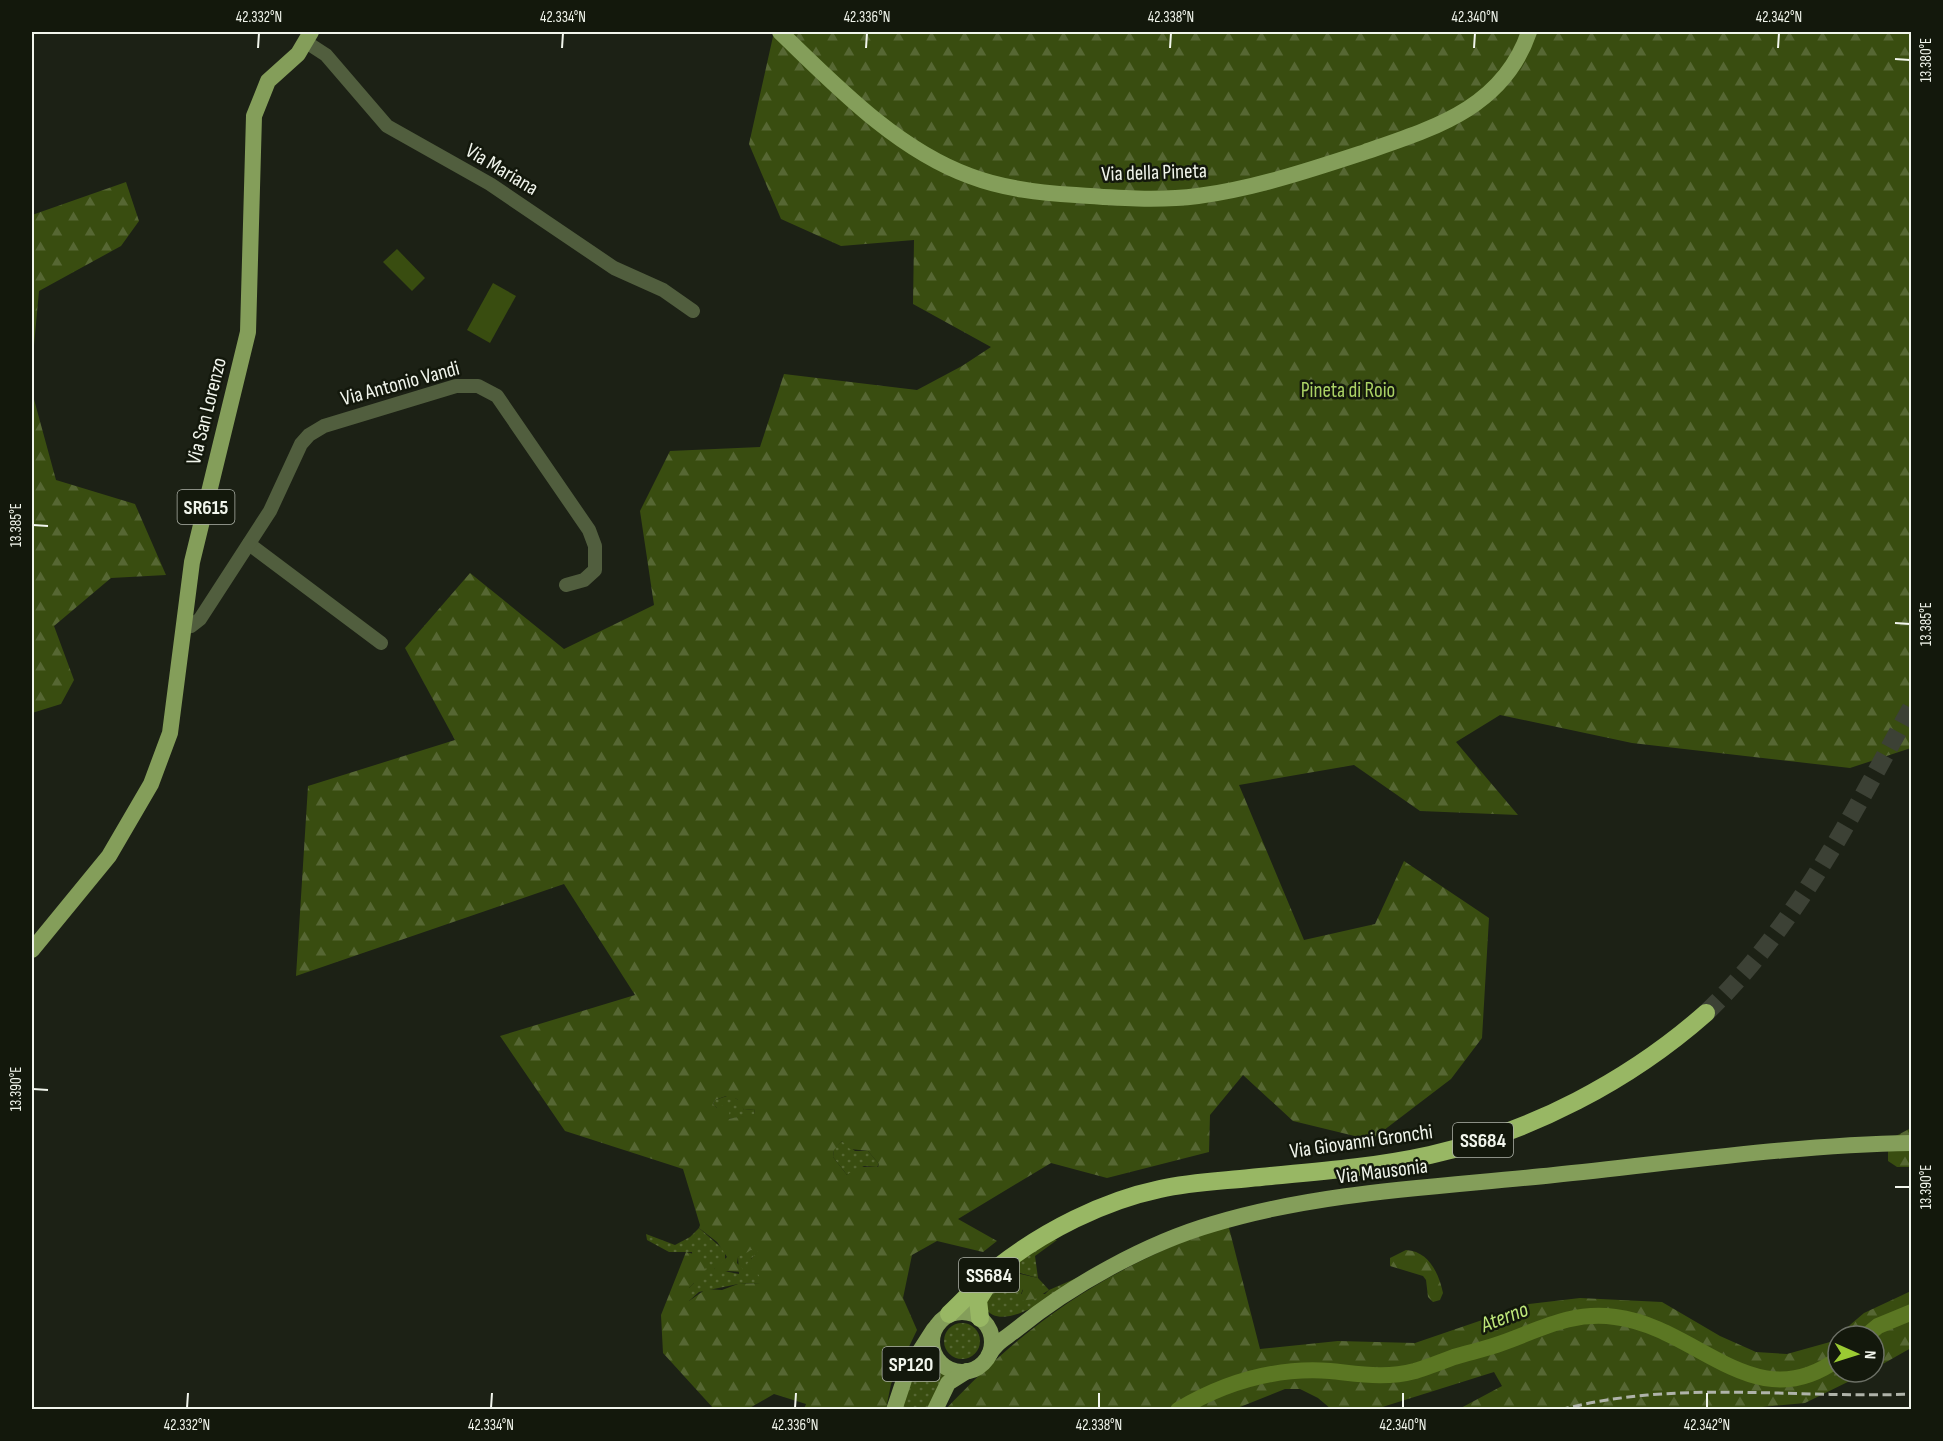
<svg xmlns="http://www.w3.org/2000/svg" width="1943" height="1441" viewBox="0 0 1943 1441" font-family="'Sofia Sans Condensed',sans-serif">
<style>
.grass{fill:url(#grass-dots)}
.forest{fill:url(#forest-firs);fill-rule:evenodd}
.park{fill:#394d10}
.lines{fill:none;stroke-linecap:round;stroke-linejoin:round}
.river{stroke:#5b7723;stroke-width:16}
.highway-tunnel{stroke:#3c4135;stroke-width:18;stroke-dasharray:18 9;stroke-linecap:butt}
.minor{stroke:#515e3e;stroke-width:14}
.major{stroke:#849e5a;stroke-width:16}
.highway{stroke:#98b764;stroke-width:18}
.rail{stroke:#afb3a9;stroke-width:3;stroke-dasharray:9 4.5;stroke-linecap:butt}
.ticks{fill:none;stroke:#f1f5ec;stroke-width:2}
.labels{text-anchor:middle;stroke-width:5;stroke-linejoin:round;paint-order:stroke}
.shield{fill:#13180c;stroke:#aeb3a9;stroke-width:1.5}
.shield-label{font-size:20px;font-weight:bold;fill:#f1f5ec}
.street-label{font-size:21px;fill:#f1f5ec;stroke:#13180c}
.park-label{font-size:21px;fill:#abd265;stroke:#13180c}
.water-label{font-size:22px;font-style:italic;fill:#bfe87a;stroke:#13180c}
.neatline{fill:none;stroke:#f1f5ec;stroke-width:2}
.ticks-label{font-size:15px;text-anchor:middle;fill:#f1f5ec}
</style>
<defs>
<pattern id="grass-dots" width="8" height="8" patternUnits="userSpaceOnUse" patternTransform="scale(1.5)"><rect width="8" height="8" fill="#394d10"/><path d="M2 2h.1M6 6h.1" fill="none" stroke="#566733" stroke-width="1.8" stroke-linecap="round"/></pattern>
<pattern id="forest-firs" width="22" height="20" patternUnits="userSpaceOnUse" patternTransform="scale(1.5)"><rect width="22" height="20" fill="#394d10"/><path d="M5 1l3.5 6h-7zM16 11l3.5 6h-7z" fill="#566733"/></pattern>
</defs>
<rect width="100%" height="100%" fill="#1c2115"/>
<g class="grass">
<polygon points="730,1095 740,1101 744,1110 755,1109 754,1115 728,1119 713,1104 715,1100"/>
<polygon points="842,1141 855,1151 868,1151 879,1164 877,1167 864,1166 847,1175 833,1157 834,1149"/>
<polygon points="699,1228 725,1251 725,1262 714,1269 739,1274 738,1257 743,1252 755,1249 759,1251 751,1259 762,1280 760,1283 738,1284 699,1292 689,1301 689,1288 694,1283 692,1252 669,1252 647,1240 646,1234 675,1245 690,1237"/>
<path d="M1050 1240H1057L1035 1256 1038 1278 1020 1273 1014 1277 1023 1289 1021 1294H1045L1049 1290 1081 1276C1062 1289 1004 1336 985 1308L991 1286 1002 1274Z"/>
<circle cx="962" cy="1341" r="18"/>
<polygon points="930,1350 934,1361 949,1372 930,1409 900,1410 916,1372"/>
</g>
<g class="forest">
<path d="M774 32H1911V748L1850 768 1632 743 1500 715 1456 742 1518 815 1420 811 1354 765 1239 785 1304 940 1375 924 1404 861 1489 918 1482 1038 1451 1079 1371 1140 1293 1121 1243 1075 1210 1115 1209 1152 1107 1178 1051 1163 958 1219 997 1241 983 1252 937 1241 912 1255 903 1298 917 1330 891 1384 886 1409H804L806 1404 774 1394 748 1409H714L663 1353 661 1315 686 1252 702 1256 706 1267 701 1283H694L689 1288V1301L706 1289 722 1290 738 1284 760 1283 759 1275 753 1272 747 1264 758 1251 751 1250 738 1257 737 1263 743 1269 742 1272 728 1271 716 1274 714 1269 727 1257 717 1242 699 1228 700 1225 683 1169 565 1131 500 1036 635 995 564 884 296 976 308 786 455 740 405 648 470 573 564 649 654 605 640 511 670 451 760 447 784 374 917 390 962 366 991 347 913 304 914 240 841 246 781 219 749 144ZM726 1096 737 1099 744 1110 755 1109 754 1114 728 1119 731 1105 728 1103 717 1108 713 1104 715 1100ZM842 1141 850 1149 868 1151 879 1164 878 1167H858L847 1175 833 1157 834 1150Z"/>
<polygon points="126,182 139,221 121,246 39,291 32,367 32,215"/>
<polygon points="32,392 56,480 135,504 166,575 111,578 54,626 74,680 61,704 32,713"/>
<polygon points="1911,1128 1911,1167 1897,1167 1888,1161 1888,1152 1892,1138"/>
<path d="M1228 1224 1260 1349 1338 1341 1415 1343 1529 1304 1580 1298 1662 1302 1720 1336 1756 1352 1787 1354 1830 1342 1864 1313 1911 1291V1348L1874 1369V1336H1838V1372H1868L1805 1403 1731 1410 1459 1409 1502 1386 1494 1372 1376 1409H1331L1318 1398 1300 1389H1285L1235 1409 945 1410C1032 1317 1109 1268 1228 1224Z"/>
<path d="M1406 1250C1429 1251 1439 1274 1443 1293L1440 1300 1433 1302 1428 1297 1426 1280 1423 1276 1390 1266V1258Z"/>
<polygon points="1016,1273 1038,1278 1049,1290 1035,1299 1019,1301 1023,1290 1015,1281"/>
</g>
<g class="park">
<polygon points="397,249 425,278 412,291 383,262"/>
<polygon points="493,283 516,296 490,343 467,330"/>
</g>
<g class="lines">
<g class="river">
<polyline points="1866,1336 1878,1326 1912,1312"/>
<path d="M1178 1410C1225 1382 1275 1367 1330 1371 1360 1374 1385 1379 1415 1371 1428 1367 1441 1362 1454 1357 1470 1352 1486 1349 1502 1343 1541 1329 1572 1311 1615 1317 1698 1327 1754 1420 1838 1359"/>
</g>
<path class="highway-tunnel" d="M1706 1013C1797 925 1852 815 1912 706"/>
<g class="minor">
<polyline points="306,42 326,55 387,126 490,184 614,268 663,290 693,311"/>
<polyline points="249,544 381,643"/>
<polyline points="185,627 191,626 200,619 270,511 301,444 309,435 324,426 456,386 478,386 497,396 589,530 595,546 595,570 584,580 566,585"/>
</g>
<g class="major">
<path d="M780 32C835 85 896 149 970 176 1004 189 1040 193 1076 195 1116 198 1159 201 1198 196 1256 188 1310 170 1365 152 1434 128 1503 108 1529 32"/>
<polyline points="32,950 109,856 151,784 170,733 192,562 248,332 254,116 268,81 298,54 311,32"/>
<circle cx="962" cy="1342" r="30"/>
<path d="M989 1355C996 1342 1006 1338 1017 1329 1070 1286 1147 1243 1213 1224 1322 1191 1441 1187 1554 1175 1673 1163 1791 1145 1912 1143"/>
<polyline points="894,1410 907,1371 934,1329"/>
<polyline points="935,1410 948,1383 967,1371"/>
</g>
<g class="highway">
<path d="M949 1314C965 1299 981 1281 998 1267 1044 1231 1103 1201 1160 1189 1190 1182 1221 1181 1250 1178 1311 1172 1371 1168 1430 1155 1531 1132 1629 1081 1706 1013"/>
<polyline points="980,1318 978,1300 988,1284"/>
</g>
<path class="rail" d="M1560 1410C1675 1379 1794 1399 1912 1394"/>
</g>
<path class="ticks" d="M258 48 259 33M562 48 563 33M866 48 867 33M1170 48 1171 33M1474 48 1475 33M1778 48 1779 33M1895 59 1910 60M33 525 48 526M1895 623 1910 624M33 1089 48 1090M1895 1187H1910M187 1408 188 1393M491 1408 492 1393M795 1408 796 1393M1099 1408V1393M1403 1408V1393M1707 1408V1393"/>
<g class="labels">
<g class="shield">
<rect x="177.5" y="490" width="57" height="34" rx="4.5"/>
<rect x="1453" y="1123" width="60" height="34" rx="4.5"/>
<rect x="959" y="1258" width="60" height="34" rx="4.5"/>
<rect x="882.5" y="1347" width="57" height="34" rx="4.5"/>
</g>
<g class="shield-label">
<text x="206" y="514">SR615</text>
<text x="1483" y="1147">SS684</text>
<text x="989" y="1282">SS684</text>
<text x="911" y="1371">SP120</text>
</g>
<g class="street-label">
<text transform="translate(502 169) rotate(31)" y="7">Via Mariana</text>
<text transform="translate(1154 172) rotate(-2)" y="7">Via della Pineta</text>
<text transform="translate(400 383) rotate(-15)" y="7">Via Antonio Vandi</text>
<text transform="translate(206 411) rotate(-76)" y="7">Via San Lorenzo</text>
<text transform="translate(1361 1141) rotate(-8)" y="7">Via Giovanni Gronchi</text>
<text transform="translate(1382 1171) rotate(-7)" y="7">Via Mausonia</text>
</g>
<g class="park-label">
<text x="1348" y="397">Pineta di Roio</text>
</g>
<g class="water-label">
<text transform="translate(1504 1316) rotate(-21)" y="8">Aterno</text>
</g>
</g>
<rect width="1943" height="1441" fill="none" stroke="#13180c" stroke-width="66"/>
<g transform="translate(1856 1354) rotate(93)"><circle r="28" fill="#13180c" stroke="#6c7066" stroke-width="1.5"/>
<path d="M0-4.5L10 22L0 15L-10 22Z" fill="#9bcb33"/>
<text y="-9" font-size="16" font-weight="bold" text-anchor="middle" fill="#f1f5ec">N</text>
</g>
<rect x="33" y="33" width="1877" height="1375" class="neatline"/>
<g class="ticks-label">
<text x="259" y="22">42.332°N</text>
<text x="563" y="22">42.334°N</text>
<text x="867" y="22">42.336°N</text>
<text x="1171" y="22">42.338°N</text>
<text x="1475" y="22">42.340°N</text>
<text x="1779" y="22">42.342°N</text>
<text transform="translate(1926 60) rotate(-90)" y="5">13.380°E</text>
<text transform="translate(16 525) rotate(-90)" y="5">13.385°E</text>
<text transform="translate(1926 624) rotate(-90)" y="5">13.385°E</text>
<text transform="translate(16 1089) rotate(-90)" y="5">13.390°E</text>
<text transform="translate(1926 1187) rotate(-90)" y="5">13.390°E</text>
<text x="187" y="1430">42.332°N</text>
<text x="491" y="1430">42.334°N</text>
<text x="795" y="1430">42.336°N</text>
<text x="1099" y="1430">42.338°N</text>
<text x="1403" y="1430">42.340°N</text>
<text x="1707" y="1430">42.342°N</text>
</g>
</svg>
